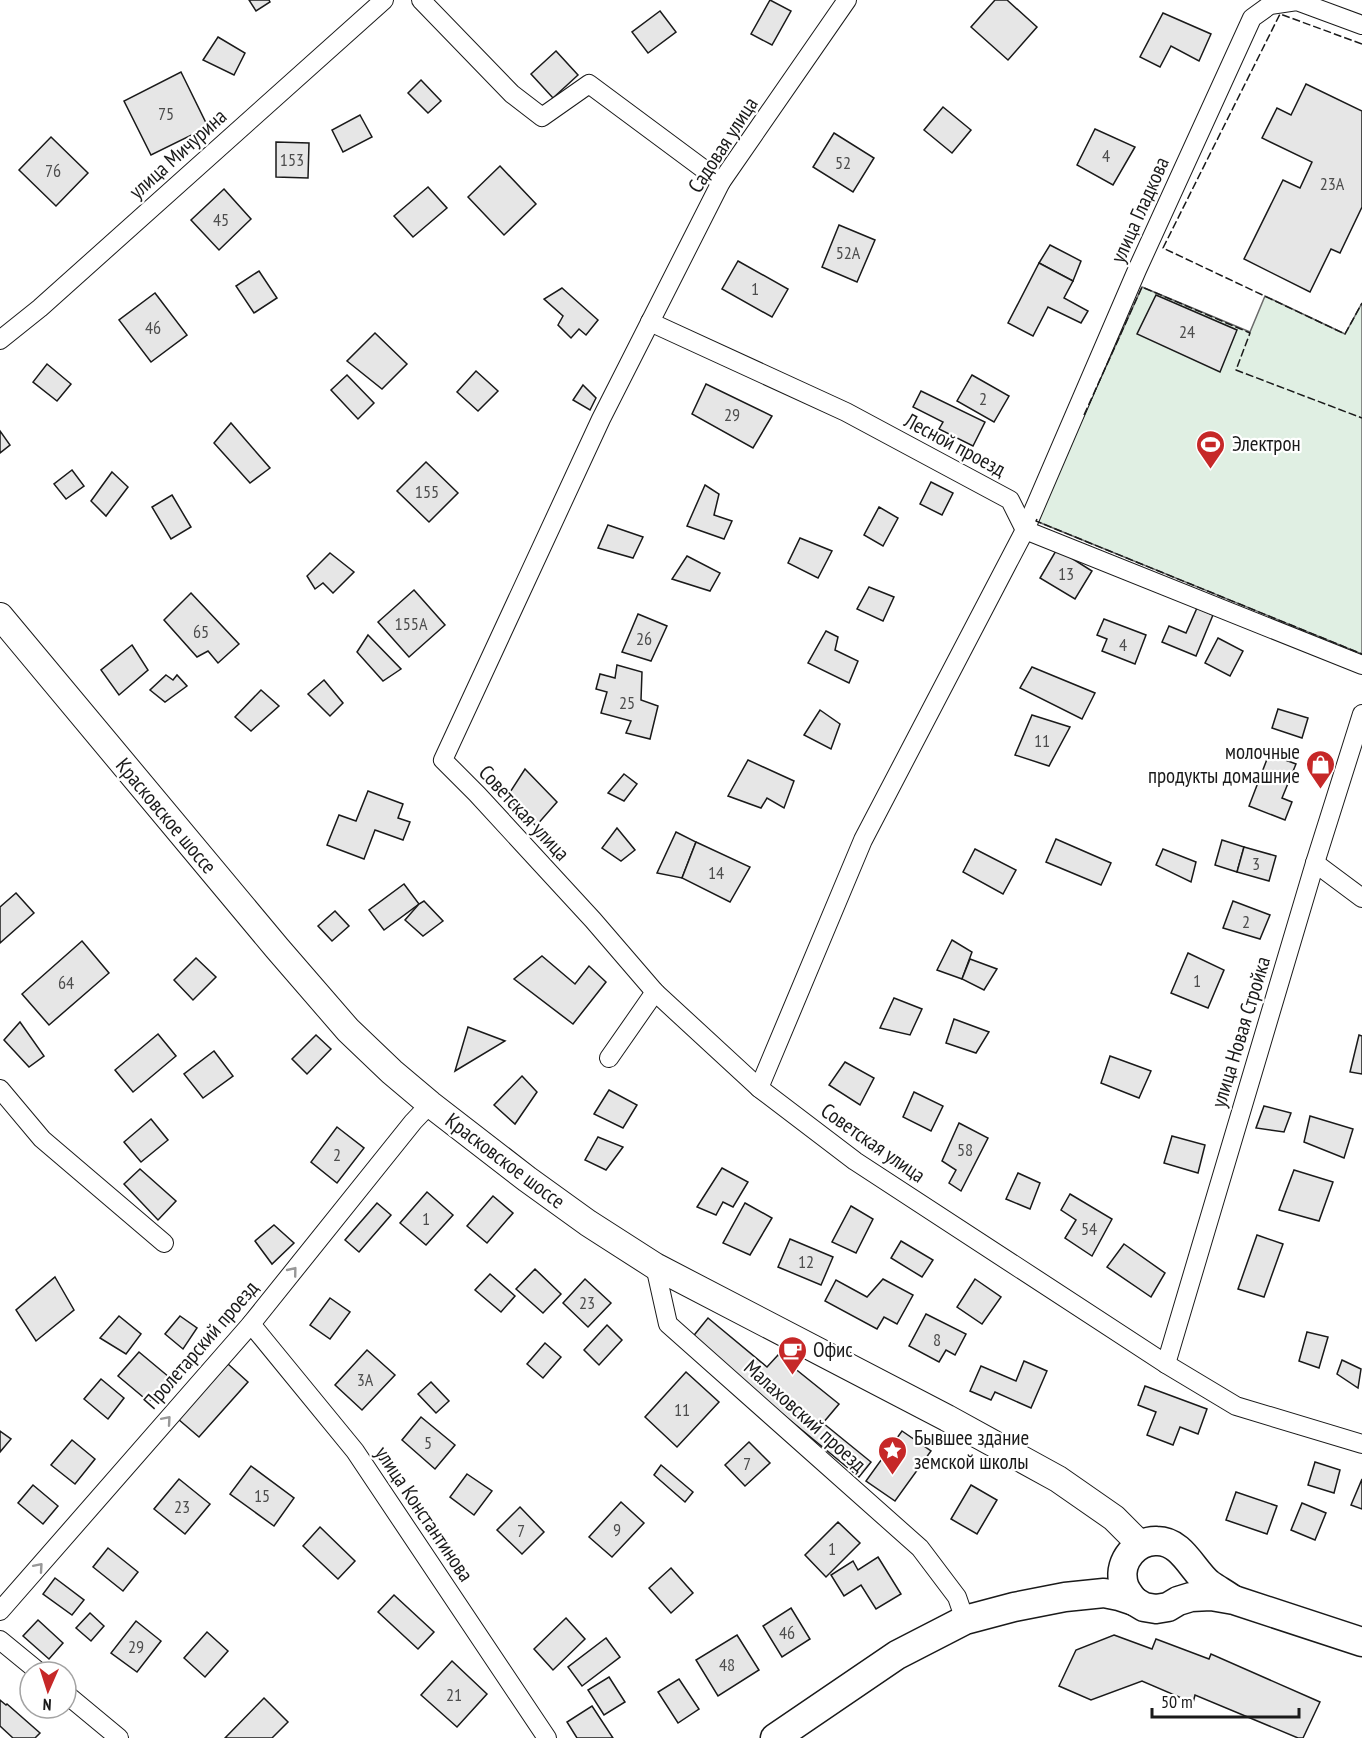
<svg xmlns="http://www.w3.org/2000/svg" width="1362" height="1738" viewBox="0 0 1362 1738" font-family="'PT Sans Narrow',sans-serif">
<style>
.green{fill:#e0efe3;stroke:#6a6a6a;stroke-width:1.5}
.building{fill:#e6e6e6;stroke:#1a1a1a;stroke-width:1.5}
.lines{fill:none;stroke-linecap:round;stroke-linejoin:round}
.minor-casing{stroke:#1a1a1a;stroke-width:20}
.secondary-casing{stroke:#1a1a1a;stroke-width:28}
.primary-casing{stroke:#1a1a1a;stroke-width:31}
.minor{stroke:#fff;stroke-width:18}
.secondary{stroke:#fff;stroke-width:26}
.primary{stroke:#fff;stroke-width:28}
.fence{stroke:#1a1a1a;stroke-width:1.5;stroke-dasharray:8 3;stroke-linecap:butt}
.oneway{stroke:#989898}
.labels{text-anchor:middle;stroke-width:4.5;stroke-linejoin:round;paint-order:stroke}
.number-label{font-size:18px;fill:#4d4d4d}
.street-label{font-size:21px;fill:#1a1a1a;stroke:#fff}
.poi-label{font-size:21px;fill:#1a1a1a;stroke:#fff;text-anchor:start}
</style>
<rect width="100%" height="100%" fill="#fff"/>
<polygon class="green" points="1142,287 1250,332 1265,296 1345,334 1362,303 1362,654 1036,521"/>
<g class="building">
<polygon points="249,0 269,0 270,2 256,11"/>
<polygon points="770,0 791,11 772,45 751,34"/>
<polygon points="995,0 1007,0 1037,27 1008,60 971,27"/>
<polygon points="660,11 676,32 648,53 632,32"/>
<polygon points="1163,13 1211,34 1199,61 1171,46 1160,67 1140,57"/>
<polygon points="218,37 245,53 234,75 203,60"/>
<polygon points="556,51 578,75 553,98 531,74"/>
<polygon points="181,72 208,127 151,155 124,101"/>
<polygon points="421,80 441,101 428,113 408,93"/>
<polygon points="1306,84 1362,111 1362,207 1340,253 1331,249 1310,292 1244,259 1283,180 1300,188 1312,162 1262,138 1277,108 1291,115"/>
<polygon points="943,107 971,130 952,153 924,130"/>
<polygon points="360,115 372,137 343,152 332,130"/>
<polygon points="1095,129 1135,147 1113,185 1077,165"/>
<polygon points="834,133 874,158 853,192 813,167"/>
<polygon points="51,137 88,173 56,206 19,170"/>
<polygon points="276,142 309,143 308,178 276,177"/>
<polygon points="500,166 536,204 504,235 468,197"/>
<polygon points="428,187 447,208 413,237 394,216"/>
<polygon points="224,189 251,219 219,250 191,220"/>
<polygon points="839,225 875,240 857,282 822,267"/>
<polygon points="1050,245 1081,261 1073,281 1039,263"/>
<polygon points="738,261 788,289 772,317 722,289"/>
<polygon points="1039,263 1073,281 1064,298 1088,311 1081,323 1048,307 1033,336 1008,323"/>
<polygon points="259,271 277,298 254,313 236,286"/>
<polygon points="562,288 598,320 586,335 579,329 571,338 558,325 563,316 544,299"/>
<polygon points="155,293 187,335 151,362 119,320"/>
<polygon points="1156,295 1237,330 1220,372 1137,334"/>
<polygon points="375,333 407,364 382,389 347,361"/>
<polygon points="47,364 71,384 57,401 33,382"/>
<polygon points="476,371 498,391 478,411 457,392"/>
<polygon points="347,375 374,403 358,419 331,390"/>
<polygon points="972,375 1009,396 994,422 957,401"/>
<polygon points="706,384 772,416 753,448 692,414"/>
<polygon points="583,385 596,398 590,410 573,400"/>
<polygon points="921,391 985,422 973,446 939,429 943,422 913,407"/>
<polygon points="231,423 270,468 250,483 214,443"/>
<polygon points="0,431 10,445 0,453"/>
<polygon points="426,462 458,493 429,522 397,491"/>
<polygon points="72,470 84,486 66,499 54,484"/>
<polygon points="112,472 128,487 106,516 91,501"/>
<polygon points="931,482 953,493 942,515 920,504"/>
<polygon points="705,485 719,494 714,515 732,521 724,539 687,526"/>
<polygon points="172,495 191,527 171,539 152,507"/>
<polygon points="879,507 898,518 883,546 864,535"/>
<polygon points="608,525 643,537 633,558 598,548"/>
<polygon points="800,538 832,551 818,578 788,563"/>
<polygon points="1057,549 1092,571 1075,599 1040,578"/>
<polygon points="330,553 354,572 333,593 323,583 315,589 307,576"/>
<polygon points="687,556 720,573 710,591 672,579"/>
<polygon points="869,587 894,597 883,621 857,609"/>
<polygon points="414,590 445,625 409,657 378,622"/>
<polygon points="191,593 239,644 218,663 208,651 197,657 164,620"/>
<polygon points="1197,608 1213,615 1196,656 1162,642 1169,626 1186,633"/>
<polygon points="638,614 667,626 651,661 622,652"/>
<polygon points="1104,619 1146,635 1135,664 1102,651 1107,639 1097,635"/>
<polygon points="826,631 838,637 835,650 858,661 849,683 808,663"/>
<polygon points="368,635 401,669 383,681 357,652"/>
<polygon points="1218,638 1243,651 1230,676 1205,663"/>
<polygon points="132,645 148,670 119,695 101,670"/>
<polygon points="617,665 642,672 641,700 658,706 650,739 626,733 631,721 601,713 607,692 596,689 600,674 615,678"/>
<polygon points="1032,667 1095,693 1082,719 1020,688"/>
<polygon points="166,675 173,680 177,675 187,686 165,702 150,690"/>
<polygon points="324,680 343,703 330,716 308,694"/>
<polygon points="261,690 279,706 251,731 235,717"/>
<polygon points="1278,709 1308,718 1302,738 1272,728"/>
<polygon points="820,710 840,724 831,749 804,735"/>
<polygon points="1032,715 1070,727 1049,766 1015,755"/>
<polygon points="1269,754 1296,764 1282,798 1292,802 1285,820 1249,806"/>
<polygon points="748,760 794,781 784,808 767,798 761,808 728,796"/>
<polygon points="525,769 557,802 536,826 507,797"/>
<polygon points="624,774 637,784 624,801 608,793"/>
<polygon points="368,791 403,804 398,818 410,822 403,840 375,830 364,859 327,845 339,815 356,821"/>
<polygon points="617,828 635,850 621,861 602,848"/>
<polygon points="676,832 696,842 682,878 657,873"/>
<polygon points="1056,839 1111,863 1101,885 1046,862"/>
<polygon points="1222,840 1244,847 1237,872 1215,865"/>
<polygon points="696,842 750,867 730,902 682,878"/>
<polygon points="1244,847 1276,856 1269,881 1237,872"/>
<polygon points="975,849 1016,870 1003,894 963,872"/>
<polygon points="1163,849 1196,862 1191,882 1156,865"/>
<polygon points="404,884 419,904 384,930 369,910"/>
<polygon points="16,893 34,913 0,943 0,907"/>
<polygon points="424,901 443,921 423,936 405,920 419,904"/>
<polygon points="1233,901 1270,915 1260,939 1223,928"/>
<polygon points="335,911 349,926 332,941 318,926"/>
<polygon points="952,940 972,952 962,979 937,970"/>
<polygon points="82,941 109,973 49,1025 22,994"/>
<polygon points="1188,953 1224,970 1208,1008 1171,993"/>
<polygon points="542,956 575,984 589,966 606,982 573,1024 514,979"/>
<polygon points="196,958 216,977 193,1000 174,980"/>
<polygon points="970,959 997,969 984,990 962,979"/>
<polygon points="894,998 922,1009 910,1035 880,1028"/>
<polygon points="954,1019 989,1032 976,1053 946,1043"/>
<polygon points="20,1022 44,1056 29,1067 4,1040"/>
<polygon points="468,1027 505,1041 455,1071"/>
<polygon points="158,1034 176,1056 133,1092 115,1070"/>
<polygon points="316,1035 331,1049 307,1074 292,1059"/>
<polygon points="1359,1035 1362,1036 1362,1074 1350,1072"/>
<polygon points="214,1051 233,1076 203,1098 184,1074"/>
<polygon points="1110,1056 1151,1071 1139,1098 1101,1083"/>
<polygon points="845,1062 874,1078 860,1105 829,1085"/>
<polygon points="522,1076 537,1092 515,1124 494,1105"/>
<polygon points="609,1090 637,1105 623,1128 594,1114"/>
<polygon points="914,1092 943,1106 931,1131 903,1117"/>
<polygon points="1264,1106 1291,1113 1284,1132 1256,1128"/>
<polygon points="1310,1116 1353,1129 1344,1158 1304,1142"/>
<polygon points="151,1119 168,1140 141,1162 124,1142"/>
<polygon points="959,1123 988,1138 961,1191 949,1183 956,1170 942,1161"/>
<polygon points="337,1127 364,1148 337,1183 311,1162"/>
<polygon points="1172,1136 1205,1145 1198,1173 1164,1163"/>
<polygon points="598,1137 623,1147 606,1170 585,1160"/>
<polygon points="722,1168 748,1182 733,1207 723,1202 716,1215 697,1207"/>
<polygon points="140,1169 176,1201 158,1220 124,1184"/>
<polygon points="1294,1170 1333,1182 1319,1221 1279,1210"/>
<polygon points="1018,1173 1040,1183 1030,1209 1006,1199"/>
<polygon points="427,1192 453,1215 426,1245 400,1223"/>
<polygon points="1070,1194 1112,1219 1092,1256 1065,1238 1076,1220 1061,1210"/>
<polygon points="493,1196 513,1213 487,1243 467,1226"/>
<polygon points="377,1203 391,1215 359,1252 345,1240"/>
<polygon points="745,1203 772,1218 750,1255 723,1243"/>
<polygon points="851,1206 873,1219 856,1253 832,1242"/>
<polygon points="274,1225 294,1243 272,1264 255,1241"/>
<polygon points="1257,1235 1283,1244 1264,1297 1238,1289"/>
<polygon points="790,1239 833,1257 821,1285 778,1267"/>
<polygon points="901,1241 933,1260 922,1277 891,1258"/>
<polygon points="1124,1244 1165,1273 1151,1297 1107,1267"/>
<polygon points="535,1269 561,1294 543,1313 516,1289"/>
<polygon points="490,1274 515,1296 501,1312 475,1290"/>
<polygon points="55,1277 74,1310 36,1341 16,1310"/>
<polygon points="585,1279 611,1303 588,1327 563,1303"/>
<polygon points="883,1279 913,1295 897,1324 884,1317 877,1329 825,1301 836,1280 867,1297"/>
<polygon points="975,1279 1001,1297 982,1324 957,1307"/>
<polygon points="330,1298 350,1312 330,1339 310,1325"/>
<polygon points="926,1314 966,1334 955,1355 946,1350 939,1362 909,1346"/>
<polygon points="119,1316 141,1334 126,1354 100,1338"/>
<polygon points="180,1316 197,1328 183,1349 165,1334"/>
<polygon points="708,1318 767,1367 778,1355 839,1404 823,1423 871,1462 859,1477 691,1339"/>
<polygon points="607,1325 622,1340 599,1365 584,1350"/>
<polygon points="1307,1332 1328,1337 1319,1368 1299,1361"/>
<polygon points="545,1343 561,1357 543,1378 527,1364"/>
<polygon points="367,1350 395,1375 362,1410 335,1385"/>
<polygon points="139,1352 169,1377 149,1402 118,1376"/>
<polygon points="1342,1360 1361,1369 1358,1388 1337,1374"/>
<polygon points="1024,1361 1047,1371 1031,1408 995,1392 991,1400 970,1391 981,1366 1016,1381"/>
<polygon points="228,1364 248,1382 199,1437 178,1419"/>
<polygon points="686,1372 719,1402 677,1447 645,1417"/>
<polygon points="101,1379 124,1398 108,1419 84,1399"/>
<polygon points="431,1382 449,1401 436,1413 418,1394"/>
<polygon points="1145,1386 1207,1409 1198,1434 1180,1427 1173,1445 1147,1435 1156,1412 1138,1405"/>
<polygon points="421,1417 455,1445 435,1469 402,1440"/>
<polygon points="0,1431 11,1439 0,1452"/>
<polygon points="902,1431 931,1451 895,1501 866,1481"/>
<polygon points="72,1440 95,1459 75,1484 51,1465"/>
<polygon points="749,1442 770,1463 745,1486 725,1465"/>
<polygon points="1315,1462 1340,1470 1334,1493 1308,1485"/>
<polygon points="661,1465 693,1492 685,1502 654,1475"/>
<polygon points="251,1466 294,1498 274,1526 230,1494"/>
<polygon points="467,1474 492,1491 474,1515 450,1497"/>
<polygon points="179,1479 210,1504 185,1534 154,1509"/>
<polygon points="1362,1479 1362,1509 1351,1505"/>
<polygon points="33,1485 58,1506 43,1524 18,1503"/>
<polygon points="971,1485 997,1500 977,1534 951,1519"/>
<polygon points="1236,1492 1277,1506 1267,1534 1226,1520"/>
<polygon points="621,1502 644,1523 612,1557 589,1537"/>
<polygon points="1302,1503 1326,1513 1315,1540 1291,1530"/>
<polygon points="520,1507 544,1532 522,1554 497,1530"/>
<polygon points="838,1522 860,1543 826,1577 805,1555"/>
<polygon points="320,1527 355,1561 338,1579 303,1546"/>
<polygon points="108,1548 138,1572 123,1591 93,1567"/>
<polygon points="878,1557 901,1594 876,1609 861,1585 844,1596 831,1575 853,1561 858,1570"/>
<polygon points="671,1568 693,1593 671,1613 649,1588"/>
<polygon points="55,1578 84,1600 72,1615 43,1594"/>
<polygon points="394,1595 434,1632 418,1649 378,1612"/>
<polygon points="791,1608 810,1639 782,1657 763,1626"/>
<polygon points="90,1613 104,1626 91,1641 76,1628"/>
<polygon points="566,1618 585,1639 553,1670 534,1649"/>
<polygon points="38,1620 63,1643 49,1659 23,1636"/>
<polygon points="136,1621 161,1641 137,1672 111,1653"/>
<polygon points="207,1632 228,1651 205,1677 184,1658"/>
<polygon points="737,1635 759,1670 718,1696 696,1660"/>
<polygon points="1114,1635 1152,1649 1156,1639 1209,1659 1211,1654 1320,1702 1303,1738 1298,1738 1195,1695 1193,1703 1142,1681 1091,1700 1059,1686 1076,1650"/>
<polygon points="606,1638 620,1657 582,1686 568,1667"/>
<polygon points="452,1661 487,1694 457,1727 421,1695"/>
<polygon points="609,1677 625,1702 604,1715 588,1690"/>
<polygon points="679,1679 699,1709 678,1723 658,1692"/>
<polygon points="264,1698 288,1722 272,1738 225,1738"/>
<polygon points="0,1700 6,1705 7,1704 40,1733 35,1738 13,1738 0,1726"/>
<polygon points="592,1706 613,1738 577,1738 567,1722"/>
</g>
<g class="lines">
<defs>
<g id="minor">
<polyline points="421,0 512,94 542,117 589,84 721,182"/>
<polyline points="847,0 721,182 601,419 443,760 477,794 593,920 655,992 759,1088 855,1161 1166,1364 1236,1406 1362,1444"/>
<polyline points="650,322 846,412 1010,500 1025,530 1362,665"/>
<polyline points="0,340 40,308 384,0"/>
<polyline points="1315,863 1362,898"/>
<polyline points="609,1058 655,992"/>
<polyline points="759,1088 863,840 1025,530 1137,270 1252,18 1270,5 1297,1 1362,25"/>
<polyline points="0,1089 42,1139 164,1243"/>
<polyline points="655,1266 668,1324 920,1548 957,1597 965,1620"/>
<polyline points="251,1324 355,1451 547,1738"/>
<polyline points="1166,1364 1315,863 1362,714"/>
<polyline points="0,1611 251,1324 413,1122 430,1104"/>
<polyline points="0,1640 39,1672"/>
<polyline points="66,1694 119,1738"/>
</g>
<polyline id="secondary" points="0,616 277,948 348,1030 392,1072 430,1104 527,1179 588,1223 655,1266 947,1418 1058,1479 1114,1518 1141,1545"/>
<g id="primary">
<path d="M1134 1601C1129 1595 1124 1589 1123 1581 1119 1561 1136 1540 1157 1541 1182 1541 1192 1570 1209 1584 1216 1589 1225 1594 1232 1599"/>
<polyline points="775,1738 897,1655 965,1620 1014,1607 1065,1597 1104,1593 1119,1596 1134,1601 1144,1607 1156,1609 1168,1607 1178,1601 1191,1597 1211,1596 1234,1600 1362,1642"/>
</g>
</defs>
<use href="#minor" class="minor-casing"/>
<use href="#secondary" class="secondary-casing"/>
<use href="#primary" class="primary-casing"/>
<use href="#minor" class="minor"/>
<use href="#secondary" class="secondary"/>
<use href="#primary" class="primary"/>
<g class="fence">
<polyline points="1362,44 1280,14 1163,248 1345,334 1362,303"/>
<polyline points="1084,415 1142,287 1250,333 1236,370 1362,418"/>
<polyline points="1037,519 1036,521 1362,654"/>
</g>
</g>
<defs><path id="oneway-chevron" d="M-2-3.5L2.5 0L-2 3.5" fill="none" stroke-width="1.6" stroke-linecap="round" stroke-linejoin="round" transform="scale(1.5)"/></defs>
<g class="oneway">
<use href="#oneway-chevron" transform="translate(293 1271) rotate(-51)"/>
<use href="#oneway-chevron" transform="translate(167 1420) rotate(-49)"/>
<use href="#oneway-chevron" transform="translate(39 1567) rotate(-49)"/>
</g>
<defs>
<symbol id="stadium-pin" viewBox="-11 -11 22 30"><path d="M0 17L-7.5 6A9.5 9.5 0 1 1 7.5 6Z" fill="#c62828" stroke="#fff"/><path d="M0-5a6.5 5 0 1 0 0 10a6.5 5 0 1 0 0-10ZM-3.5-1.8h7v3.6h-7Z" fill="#fff"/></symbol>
<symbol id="shop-pin" viewBox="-11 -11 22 30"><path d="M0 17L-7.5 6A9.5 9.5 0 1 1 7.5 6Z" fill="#c62828" stroke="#fff"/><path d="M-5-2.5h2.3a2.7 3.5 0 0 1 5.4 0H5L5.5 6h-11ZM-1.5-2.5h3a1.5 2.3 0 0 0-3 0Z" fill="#fff"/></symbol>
<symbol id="cafe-pin" viewBox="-11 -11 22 30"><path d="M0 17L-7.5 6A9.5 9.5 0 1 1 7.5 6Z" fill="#c62828" stroke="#fff"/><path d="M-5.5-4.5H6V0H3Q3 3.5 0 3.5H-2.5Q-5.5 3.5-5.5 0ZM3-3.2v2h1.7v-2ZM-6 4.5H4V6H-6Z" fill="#fff"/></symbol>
<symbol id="sight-pin" viewBox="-11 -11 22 30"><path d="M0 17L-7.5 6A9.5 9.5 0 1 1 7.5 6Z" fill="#c62828" stroke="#fff"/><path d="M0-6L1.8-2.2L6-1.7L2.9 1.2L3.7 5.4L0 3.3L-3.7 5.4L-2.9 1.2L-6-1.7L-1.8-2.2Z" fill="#fff"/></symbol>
</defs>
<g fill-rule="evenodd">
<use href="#stadium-pin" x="1194" y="428" width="33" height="45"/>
<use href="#shop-pin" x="1304" y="748" width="33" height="45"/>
<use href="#cafe-pin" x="776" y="1334" width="33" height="45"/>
<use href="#sight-pin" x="876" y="1434" width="33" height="45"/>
</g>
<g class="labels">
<g class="number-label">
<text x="166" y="120">75</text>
<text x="1106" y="162">4</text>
<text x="292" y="166">153</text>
<text x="843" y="169">52</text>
<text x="53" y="177">76</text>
<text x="1332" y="190">23А</text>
<text x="221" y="226">45</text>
<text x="848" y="259">52А</text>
<text x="755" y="295">1</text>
<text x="153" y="334">46</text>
<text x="1187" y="338">24</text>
<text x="983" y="405">2</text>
<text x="732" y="421">29</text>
<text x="427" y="498">155</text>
<text x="1066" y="580">13</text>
<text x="411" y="630">155А</text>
<text x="201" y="638">65</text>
<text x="644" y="645">26</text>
<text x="1123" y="651">4</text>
<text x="627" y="709">25</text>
<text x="1042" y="747">11</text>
<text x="1256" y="870">3</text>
<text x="716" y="879">14</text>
<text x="1246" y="928">2</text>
<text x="1197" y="987">1</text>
<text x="66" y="989">64</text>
<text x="965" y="1156">58</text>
<text x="337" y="1161">2</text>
<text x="426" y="1225">1</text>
<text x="1089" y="1235">54</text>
<text x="806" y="1268">12</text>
<text x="587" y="1309">23</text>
<text x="937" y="1346">8</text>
<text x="365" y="1386">3А</text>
<text x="682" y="1416">11</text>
<text x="428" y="1449">5</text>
<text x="747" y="1470">7</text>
<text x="262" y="1502">15</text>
<text x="182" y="1513">23</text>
<text x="617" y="1536">9</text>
<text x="521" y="1537">7</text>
<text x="832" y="1555">1</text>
<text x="787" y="1639">46</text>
<text x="136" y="1653">29</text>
<text x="727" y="1671">48</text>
<text x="454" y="1701">21</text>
</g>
<g class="street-label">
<text transform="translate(723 145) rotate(-57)" y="7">Садовая улица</text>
<text transform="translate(178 154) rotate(-42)" y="7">улица Мичурина</text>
<text transform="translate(1140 210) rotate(-66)" y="7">улица Гладкова</text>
<text transform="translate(955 445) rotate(28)" y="7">Лесной проезд</text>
<text transform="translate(524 813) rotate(47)" y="7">Советская улица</text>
<text transform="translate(166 816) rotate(50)" y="7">Красковское шоссе</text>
<text transform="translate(1241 1032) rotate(-73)" y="7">улица Новая Стройка</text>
<text transform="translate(873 1143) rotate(35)" y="7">Советская улица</text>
<text transform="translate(505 1161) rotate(37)" y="7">Красковское шоссе</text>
<text transform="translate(201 1345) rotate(-49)" y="7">Пролетарский проезд</text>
<text transform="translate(805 1416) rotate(42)" y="7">Малаховский проезд</text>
<text transform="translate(424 1514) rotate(56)" y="7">улица Константинова</text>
</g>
<g class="poi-label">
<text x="1232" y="451">Электрон</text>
<text x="1300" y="759" text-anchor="end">молочные<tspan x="1300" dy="24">продукты домашние</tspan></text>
<text x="813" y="1357">Офис</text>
<text x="914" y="1445">Бывшее здание<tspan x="914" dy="24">земской школы</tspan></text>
</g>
</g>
<g transform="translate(48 1690) rotate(183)"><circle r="28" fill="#ffffff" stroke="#a3a3a3" stroke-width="1.5"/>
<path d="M0-4.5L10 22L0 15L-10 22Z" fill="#c62828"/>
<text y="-9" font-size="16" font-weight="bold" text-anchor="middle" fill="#1a1a1a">N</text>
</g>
<path d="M1152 1708v9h147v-9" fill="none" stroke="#1a1a1a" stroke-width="3"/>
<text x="1161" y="1708" font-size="18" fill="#1a1a1a" stroke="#ffffff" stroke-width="4.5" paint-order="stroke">50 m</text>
</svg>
